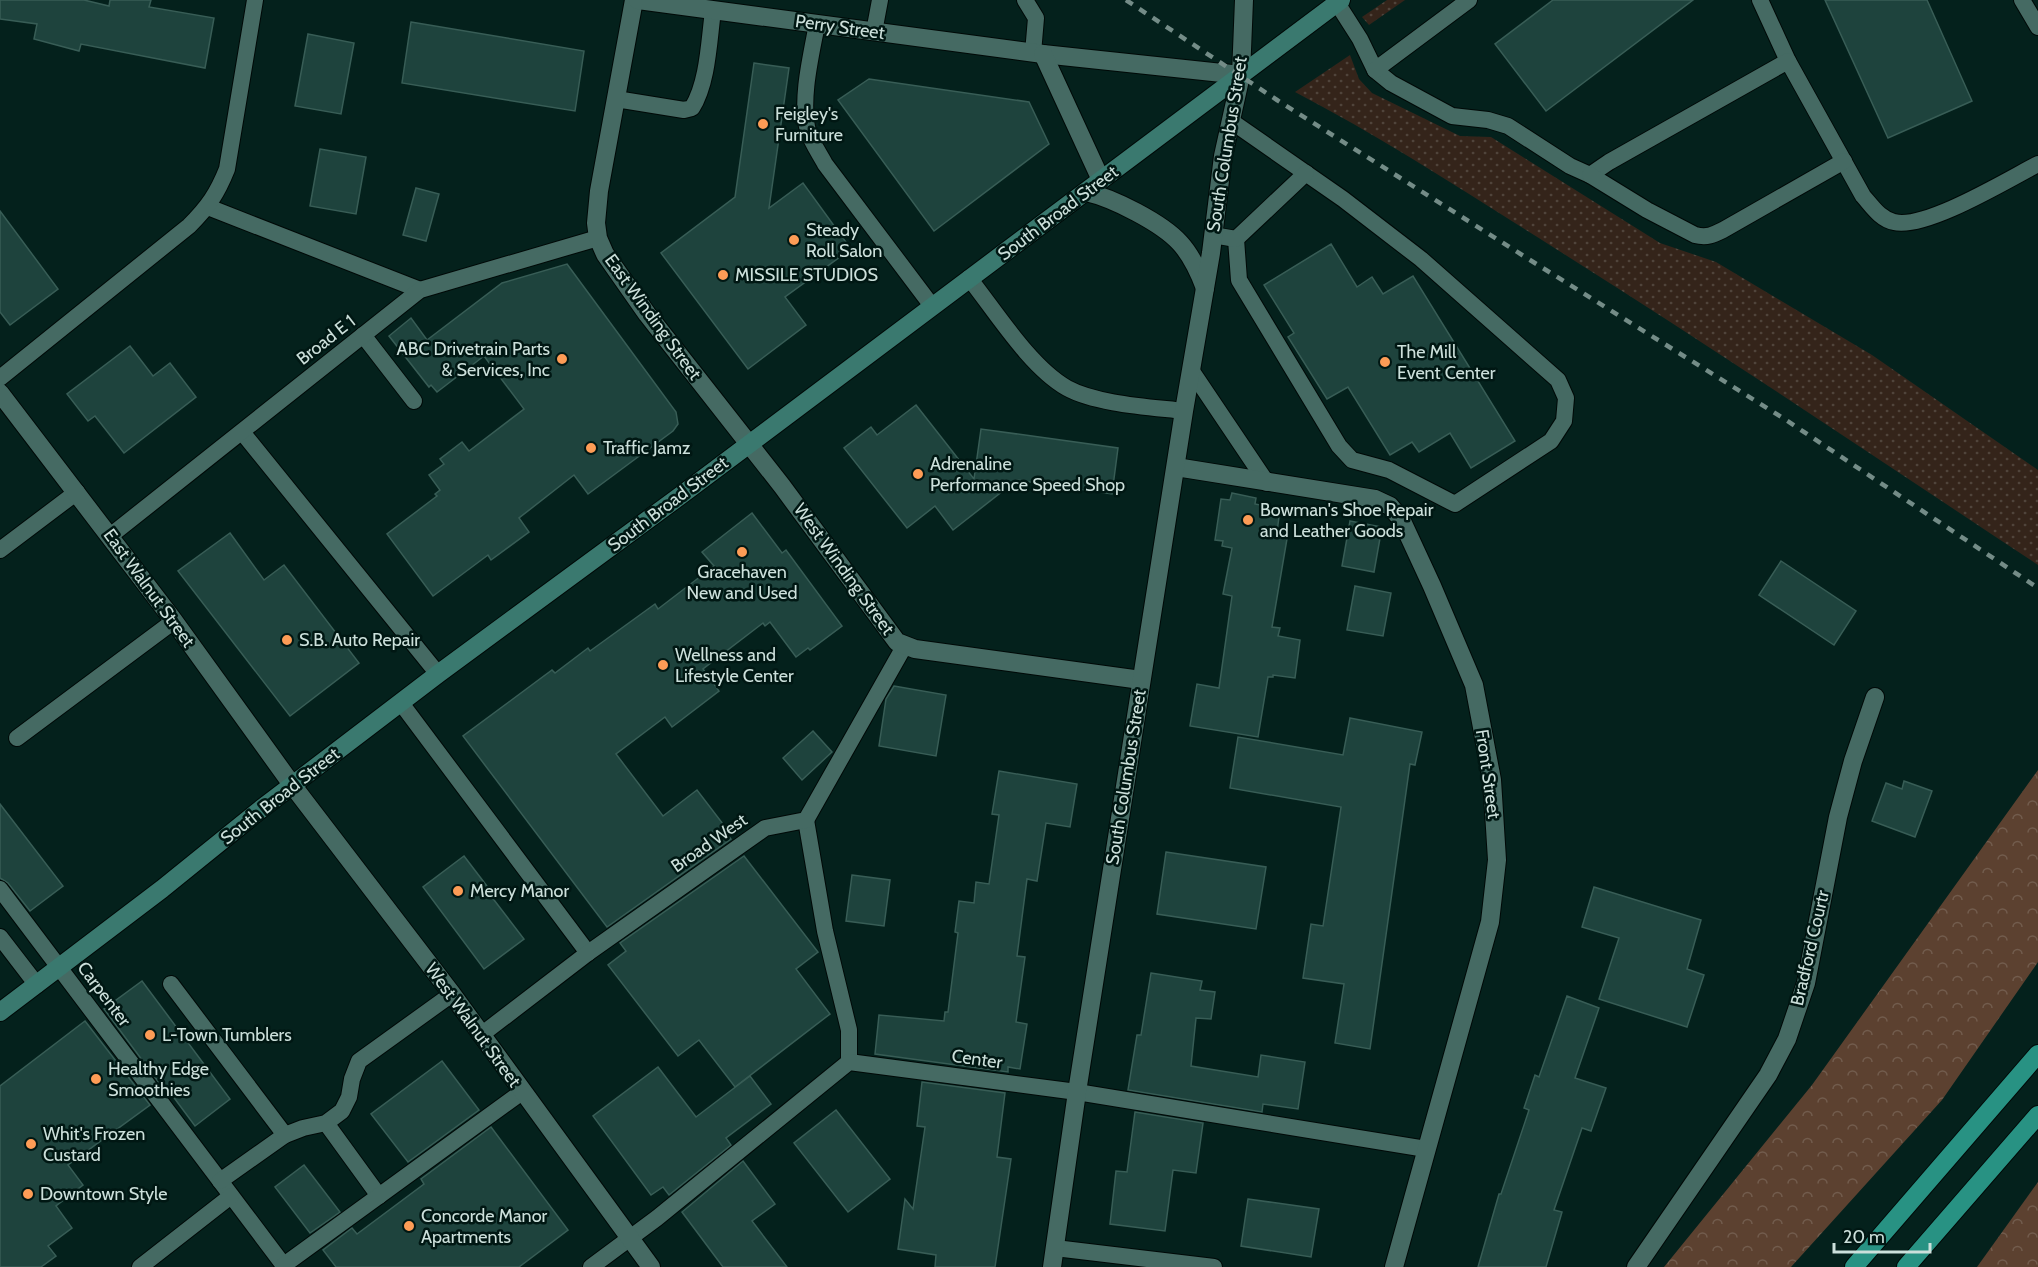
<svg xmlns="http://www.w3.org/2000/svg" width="2038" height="1267" viewBox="0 0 2038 1267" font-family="Cabin,sans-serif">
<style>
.grass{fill:url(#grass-dots)}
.forest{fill:url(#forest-crowns)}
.building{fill:#1e433d;stroke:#385d56;stroke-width:1.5}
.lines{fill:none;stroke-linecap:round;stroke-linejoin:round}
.service-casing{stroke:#000907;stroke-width:18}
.minor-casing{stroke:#000907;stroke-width:20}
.tertiary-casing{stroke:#000907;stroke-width:20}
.secondary-casing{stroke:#000907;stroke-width:20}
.trunk-casing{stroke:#000907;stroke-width:20}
.service{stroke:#456a63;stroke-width:16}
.minor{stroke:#456a63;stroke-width:18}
.tertiary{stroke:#456a63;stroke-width:18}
.secondary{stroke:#3a796f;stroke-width:18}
.trunk{stroke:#289283;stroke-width:18}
.rail{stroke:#748c87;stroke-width:4.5;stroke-dasharray:8 8;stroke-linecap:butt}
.poi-dot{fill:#fd9c56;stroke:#001713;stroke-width:2}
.labels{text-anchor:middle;stroke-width:5;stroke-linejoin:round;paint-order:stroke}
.street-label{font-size:18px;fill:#cce0db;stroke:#001713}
.poi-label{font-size:18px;fill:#cce0db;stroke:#001713;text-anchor:start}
</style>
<defs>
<pattern id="grass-dots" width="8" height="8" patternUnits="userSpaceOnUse" patternTransform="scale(1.5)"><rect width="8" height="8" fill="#34241a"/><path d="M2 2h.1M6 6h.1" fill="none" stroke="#50443b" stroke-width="1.8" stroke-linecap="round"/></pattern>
<pattern id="forest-crowns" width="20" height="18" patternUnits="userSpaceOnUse" patternTransform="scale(1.5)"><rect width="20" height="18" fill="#5c4130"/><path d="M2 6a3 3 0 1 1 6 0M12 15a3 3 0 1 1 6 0" fill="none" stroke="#725c4d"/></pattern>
</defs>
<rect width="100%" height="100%" fill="#04211c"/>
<g class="grass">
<polygon points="1387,0 1405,0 1369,25 1362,17"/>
<path d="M1350 55 1359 79 1372 93 1460 136 1491 137 1660 243 1716 262 1872 355 2038 470V565C1878 459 1718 351 1556 249 1470 195 1385 139 1295 92Z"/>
</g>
<g class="forest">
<polygon points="2038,770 2038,962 1942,1100 1791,1267 1664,1267 1812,1085"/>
<polygon points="2038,1182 2038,1267 1977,1267"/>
</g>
<g class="building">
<polygon points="0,0 84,0 109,6 110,0 151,0 149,7 214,18 205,68 81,44 79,51 34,39 37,24 0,19"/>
<polygon points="1553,0 1693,0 1546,111 1495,44"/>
<polygon points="1825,0 1927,0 1972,101 1888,138"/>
<polygon points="411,22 584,51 575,111 402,83"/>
<polygon points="308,34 354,43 341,114 295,106"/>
<polygon points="754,63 789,68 769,208 803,183 851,249 785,297 806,325 748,369 661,253 735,197"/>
<polygon points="869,79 1029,102 1049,144 934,231 838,100"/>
<polygon points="320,149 366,157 356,214 310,206"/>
<polygon points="416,188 439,194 426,241 403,235"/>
<polygon points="0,211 58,289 10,325 0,312"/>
<polygon points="1331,244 1357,287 1372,277 1383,294 1413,276 1515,441 1471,468 1450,433 1419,452 1412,442 1390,455 1348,387 1327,399 1288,337 1294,333 1264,285"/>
<polygon points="567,264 676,412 678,424 673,431 588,494 574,475 519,518 529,532 491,560 488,555 433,596 387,534 437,496 435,494 440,490 429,475 444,464 440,459 462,442 469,451 524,409 484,356 437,392 431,385 429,387 389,336 411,318 427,340 502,283"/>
<polygon points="130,346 153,376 170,363 196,397 124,453 95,416 88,421 67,394"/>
<polygon points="916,405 974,479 981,429 1118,448 1112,494 1017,480 953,530 935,506 907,528 844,448 871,427 877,435"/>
<polygon points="1232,493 1256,498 1255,504 1280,509 1277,532 1288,533 1272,627 1280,628 1278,636 1300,640 1295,678 1273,675 1273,677 1268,677 1258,737 1190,726 1197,684 1219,688 1232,596 1223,594 1232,548 1222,546 1223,541 1215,540 1221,499 1230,500"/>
<polygon points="752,513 782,553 786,550 842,626 810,650 808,648 796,657 770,622 765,626 763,623 703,669 719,691 672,727 665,717 616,754 663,816 697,790 723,824 720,826 731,839 607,927 463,736 552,670 555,673 588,648 590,651 655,604 658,609 714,566 702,552"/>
<polygon points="1350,521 1382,527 1374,572 1342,566"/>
<polygon points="230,533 264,580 284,565 359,663 290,716 178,571"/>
<polygon points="1781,561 1856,611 1834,645 1759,595"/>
<polygon points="1355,586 1391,593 1383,636 1347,630"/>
<polygon points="894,686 946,695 936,756 879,746 886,699"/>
<polygon points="1350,718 1422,732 1415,765 1410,764 1370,1049 1335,1043 1344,984 1303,978 1311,924 1323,926 1341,807 1230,788 1238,737 1343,755"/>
<polygon points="813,731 832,752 802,780 783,758"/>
<polygon points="999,771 1077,784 1070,827 1046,823 1037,881 1027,879 1017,956 1025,957 1016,1022 1027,1024 1020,1069 1008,1067 1008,1072 875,1054 879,1015 944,1021 945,1012 948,1012 958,933 955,932 959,901 974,903 976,882 989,884 999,815 992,814"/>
<polygon points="1904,781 1932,791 1915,837 1872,821 1886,783 1902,789"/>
<polygon points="0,804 63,886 30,911 8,883 0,878"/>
<polygon points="1166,852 1266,867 1256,929 1157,914"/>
<polygon points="464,856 493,894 491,896 524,939 484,969 423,887"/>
<polygon points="744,856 818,952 796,969 830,1014 735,1087 699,1040 678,1056 608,965 626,951 620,943"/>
<polygon points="852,875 890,880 884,926 846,921"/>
<polygon points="1594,887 1701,920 1687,969 1704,975 1687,1027 1599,999 1619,938 1582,927"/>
<polygon points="1151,973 1202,981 1200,990 1215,992 1211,1019 1196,1018 1191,1066 1258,1077 1261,1055 1305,1062 1298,1109 1263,1104 1262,1112 1128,1090 1137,1035 1141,1035"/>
<polygon points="142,981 230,1099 195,1126 169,1091 166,1092 104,1009"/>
<polygon points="1567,996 1599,1008 1575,1078 1606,1088 1591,1131 1582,1128 1554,1210 1562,1212 1546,1267 1478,1267 1499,1194 1501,1194 1529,1110 1524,1108 1535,1075 1539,1077"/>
<polygon points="85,1021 150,1105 68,1165 83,1185 56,1206 72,1228 48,1246 56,1256 41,1267 0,1267 0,1086"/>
<polygon points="442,1061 479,1110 408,1162 371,1114"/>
<polygon points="658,1067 696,1117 750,1076 771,1104 726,1138 731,1145 669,1195 663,1187 651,1195 593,1116"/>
<polygon points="922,1082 1005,1093 997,1157 1011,1159 995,1267 935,1267 936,1255 898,1249 905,1199 913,1209 925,1127 917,1126"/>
<polygon points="836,1110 890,1179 848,1212 794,1143"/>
<polygon points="1135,1112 1203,1123 1196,1173 1173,1170 1165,1231 1110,1224 1116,1171 1127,1172"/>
<polygon points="491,1127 568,1230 519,1267 336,1267 323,1250 352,1228 357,1234 424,1184 421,1179"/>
<polygon points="743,1161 775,1204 752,1221 787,1267 723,1267 682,1212"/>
<polygon points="304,1165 340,1212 310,1233 275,1187"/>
<polygon points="1248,1199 1319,1209 1311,1257 1241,1246"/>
</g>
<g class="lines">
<defs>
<g id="service">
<polyline points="1025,0 1036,18 1033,53"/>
<polyline points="1760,0 1788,61"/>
<polyline points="2022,0 2038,27"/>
<path d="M1337 3 1360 39 1375 70 1391 83 1452 116 1488 120 1508 126 1570 166 1590 175 1609 162 1788 61 1863 196C1872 206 1880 219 1894 222 1925 230 2007 180 2038 164"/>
<path d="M817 24C811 56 800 100 808 131 812 143 819 153 825 164L932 306"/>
<polyline points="874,32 880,0"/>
<polyline points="1375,70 1469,0"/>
<path d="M616 99 684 110 692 108C708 83 709 40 713 11"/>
<polyline points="1231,121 1343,199 1421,259 1558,380 1566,398 1564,421 1551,441 1455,504 1389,470 1352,460 1339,446 1239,280 1236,239"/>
<path d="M1590 175 1647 210 1695 235C1707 238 1713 235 1723 230L1844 161"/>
<polyline points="208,207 420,290"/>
<polyline points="1213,235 1236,239 1306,173"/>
<path d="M969 278C996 312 1030 367 1067 388 1096 404 1150 407 1184 411"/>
<polyline points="363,335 414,401"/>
<polyline points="1191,370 1267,483"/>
<path d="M0 378 189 226C208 207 217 194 227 169L255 0"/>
<polyline points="242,432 438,674"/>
<polyline points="110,536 420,290 598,238"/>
<polyline points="0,550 77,492"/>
<polyline points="401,703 588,953"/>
<polyline points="17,738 174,621"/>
<polyline points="806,820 825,931 849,1030 849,1062"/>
<polyline points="0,889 285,1267"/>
<polyline points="0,937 37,985"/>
<polyline points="171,984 285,1135"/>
<polyline points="481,1035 588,953 765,828 806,820 905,645"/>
<polyline points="326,1123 379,1196"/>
<polyline points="220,1181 285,1135 303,1128 326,1123 342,1111 349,1097 352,1079 359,1061 452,994"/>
<polyline points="1055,1248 1214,1267"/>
<polyline points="284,1265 522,1092"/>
<polyline points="140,1267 231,1196"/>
<polyline points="591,1267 657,1218 849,1062 1077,1092 1426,1149"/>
</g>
<g id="minor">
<polyline points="634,0 599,191 596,223 598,238 605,254 647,314 782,486 897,642 915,649 1141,680"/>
<polyline points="638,0 1043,54 1241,75"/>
<polyline points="1043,54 1101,180"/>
<polyline points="0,393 174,621 293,786 452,994 651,1267"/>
<polyline points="1176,467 1375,499 1390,506 1401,519 1432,586 1474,685 1492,780 1497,860 1490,922 1394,1267"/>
<polyline points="1636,1267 1768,1075 1787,1039 1806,983 1838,817 1853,761 1875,697"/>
</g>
<g id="tertiary">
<path d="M1086 192C1113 198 1162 223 1180 243 1192 256 1199 272 1205 288"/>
<polyline points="1052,1267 1077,1092 1184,411 1211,253 1223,156 1241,75 1244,0"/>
</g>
<polyline id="secondary" points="0,1012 162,889 261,809 438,674 680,496 1341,0"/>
<g id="trunk">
<polyline points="1854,1267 2038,1054"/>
<polyline points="1906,1267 2038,1115"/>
</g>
</defs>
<use href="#service" class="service-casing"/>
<use href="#minor" class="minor-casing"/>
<use href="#tertiary" class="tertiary-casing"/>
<use href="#secondary" class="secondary-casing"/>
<use href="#trunk" class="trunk-casing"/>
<use href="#service" class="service"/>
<use href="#minor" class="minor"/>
<use href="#tertiary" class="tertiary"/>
<use href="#secondary" class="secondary"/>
<use href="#trunk" class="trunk"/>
<polyline class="rail" points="1126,0 1277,100 1530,260 1783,418 2038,588"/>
</g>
<g class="poi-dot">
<circle cx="763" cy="124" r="6"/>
<circle cx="794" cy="240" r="6"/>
<circle cx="723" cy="275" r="6"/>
<circle cx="562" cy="359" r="6"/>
<circle cx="1385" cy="362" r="6"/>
<circle cx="591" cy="448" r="6"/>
<circle cx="918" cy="474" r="6"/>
<circle cx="1248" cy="520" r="6"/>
<circle cx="742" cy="552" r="6"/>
<circle cx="287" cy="640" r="6"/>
<circle cx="663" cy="665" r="6"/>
<circle cx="458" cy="891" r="6"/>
<circle cx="150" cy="1035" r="6"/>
<circle cx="96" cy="1079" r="6"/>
<circle cx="31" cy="1144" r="6"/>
<circle cx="28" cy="1194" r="6"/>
<circle cx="409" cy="1226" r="6"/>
</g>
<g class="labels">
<g class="street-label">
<text transform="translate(840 27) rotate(8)" y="6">Perry Street</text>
<text transform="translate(1227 144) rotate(-81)" y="6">South Columbus Street</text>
<text transform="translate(1058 213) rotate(-37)" y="6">South Broad Street</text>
<text transform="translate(653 317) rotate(54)" y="6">East Winding Street</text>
<text transform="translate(326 340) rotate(-38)" y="6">Broad E 1</text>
<text transform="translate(668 504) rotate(-37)" y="6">South Broad Street</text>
<text transform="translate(844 569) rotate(54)" y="6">West Winding Street</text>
<text transform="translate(149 588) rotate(54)" y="6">East Walnut Street</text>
<text transform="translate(1488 774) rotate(82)" y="6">Front Street</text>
<text transform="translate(1126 777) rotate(-81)" y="6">South Columbus Street</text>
<text transform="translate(280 796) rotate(-38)" y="6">South Broad Street</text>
<text transform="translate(709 843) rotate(-35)" y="6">Broad West</text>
<text transform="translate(1810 948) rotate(-77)" y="6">Bradford Courtr</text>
<text transform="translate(104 994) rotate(53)" y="6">Carpenter</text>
<text transform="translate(473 1025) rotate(54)" y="6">West Walnut Street</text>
<text transform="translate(977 1059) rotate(8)" y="6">Center</text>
</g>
<g class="poi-label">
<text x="775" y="120">Feigley's<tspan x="775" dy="21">Furniture</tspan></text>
<text x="806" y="236">Steady<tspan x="806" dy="21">Roll Salon</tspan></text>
<text x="735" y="281">MISSILE STUDIOS</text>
<text x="550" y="355" text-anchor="end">ABC Drivetrain Parts<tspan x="550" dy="21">&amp; Services, Inc</tspan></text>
<text x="1397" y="358">The Mill<tspan x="1397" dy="21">Event Center</tspan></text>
<text x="603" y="454">Traffic Jamz</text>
<text x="930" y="470">Adrenaline<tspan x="930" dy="21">Performance Speed Shop</tspan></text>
<text x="1260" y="516">Bowman's Shoe Repair<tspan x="1260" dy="21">and Leather Goods</tspan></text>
<text x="742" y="578" text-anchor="middle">Gracehaven<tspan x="742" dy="21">New and Used</tspan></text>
<text x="299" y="646">S.B. Auto Repair</text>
<text x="675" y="661">Wellness and<tspan x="675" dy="21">Lifestyle Center</tspan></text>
<text x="470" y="897">Mercy Manor</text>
<text x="162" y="1041">L-Town Tumblers</text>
<text x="108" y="1075">Healthy Edge<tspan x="108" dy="21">Smoothies</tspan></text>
<text x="43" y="1140">Whit's Frozen<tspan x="43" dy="21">Custard</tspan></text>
<text x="40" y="1200">Downtown Style</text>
<text x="421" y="1222">Concorde Manor<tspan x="421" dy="21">Apartments</tspan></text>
</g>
</g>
<path d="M1834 1243v9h96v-9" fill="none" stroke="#cce0db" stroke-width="3"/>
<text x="1843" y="1243" font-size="18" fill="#cce0db" stroke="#001713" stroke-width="4.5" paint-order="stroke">20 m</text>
</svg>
